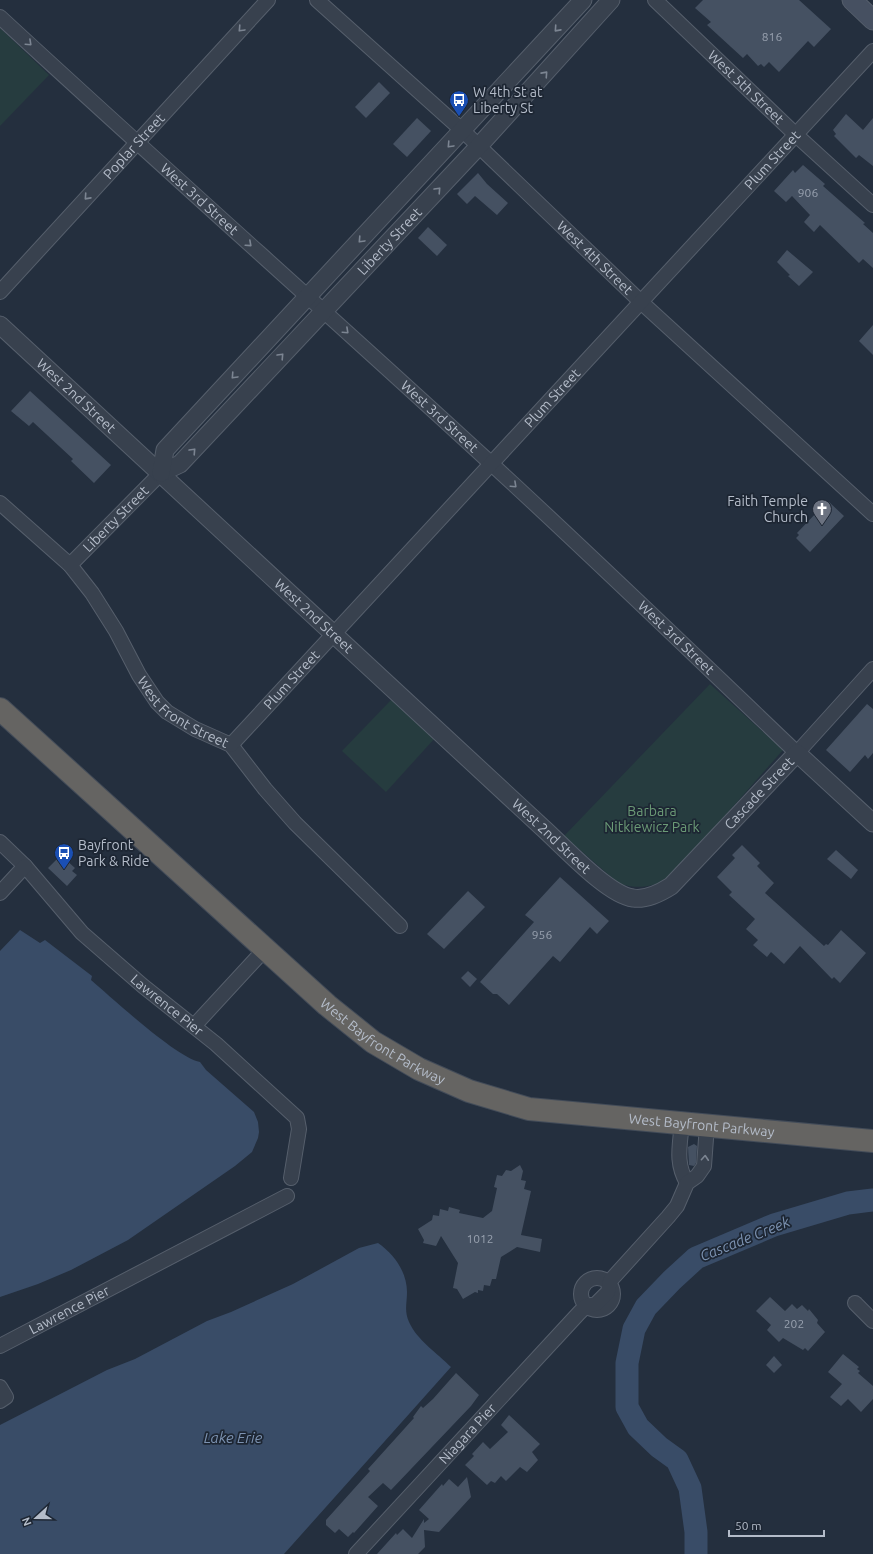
<svg xmlns="http://www.w3.org/2000/svg" width="873" height="1554" viewBox="0 0 873 1554" font-family="Ubuntu,sans-serif">
<style>
.green{fill:#263c3f}
.water{fill:#394c67}
.lines{fill:none;stroke-linecap:round;stroke-linejoin:round}
.river{stroke:#394c67;stroke-width:23}
.building{fill:#455162}
.minor-casing{stroke:#565f6c;stroke-width:16}
.tertiary-casing{stroke:#565f6c;stroke-width:19}
.secondary-casing{stroke:#565f6c;stroke-width:21}
.trunk-casing{stroke:#434c59;stroke-width:24}
.minor{stroke:#38414e;stroke-width:14}
.tertiary{stroke:#38414e;stroke-width:17}
.secondary{stroke:#465061;stroke-width:19}
.trunk{stroke:#656462;stroke-width:22}
.oneway{stroke:#7c8592}
.labels{text-anchor:middle;stroke-width:3.5;stroke-linejoin:round;paint-order:stroke}
.number-label{font-size:12px;fill:#98a1af}
.street-label{font-size:14px;fill:#b4bcc9;stroke:#1d2633}
.poi-label{font-size:14px;fill:#b4bcc9;stroke:#1d2633;text-anchor:start}
.park-label{font-size:14px;fill:#6b9a76;stroke:#1d2633}
.water-label{font-size:15px;font-style:italic;fill:#7c92b1;stroke:#1d2633}
</style>
<rect width="100%" height="100%" fill="#242f3e"/>
<g class="green">
<polygon points="0,28 49,75 0,126"/>
<path d="M710 684 783 750 670 878C652 887 638 890 618 883L564 836Z"/>
<polygon points="392,699 435,738 386,792 342,751"/>
</g>
<g class="water">
<path d="M20 930 40 943 45 940 92 976 91 980C112 998 177 1058 200 1062L206 1070 254 1112 258 1122 259 1132 258 1138 252 1152 235 1166 128 1240 71 1270 38 1284 0 1297V951Z"/>
<path d="M378 1243C394 1254 407 1272 407 1292 407 1303 404 1311 409 1322 417 1340 437 1353 451 1367L284 1554H0V1425L107 1370 135 1359 207 1321 231 1312 293 1284 359 1248Z"/>
</g>
<g class="lines">
<polyline class="river" points="696,1554 696,1532 690,1488 677,1460 659,1447 638,1427 627,1407 627,1363 634,1329 646,1307 672,1280 696,1258 774,1225 848,1203 873,1200"/>
</g>
<g class="building">
<polygon points="703,0 799,0 831,29 814,47 808,41 779,72 769,62 764,67 761,64 758,66 747,54 743,58 707,25 711,22 695,8"/>
<polygon points="379,82 390,93 366,118 355,107"/>
<polygon points="846,114 863,130 873,118 873,166 859,155 856,158 834,136 836,134 833,130"/>
<polygon points="417,118 431,131 407,157 393,144"/>
<polygon points="803,165 825,184 823,186 865,223 863,224 873,233 873,268 863,259 859,263 820,225 814,232 804,222 810,215 792,196 786,202 774,191 793,170 795,173"/>
<polygon points="478,173 487,184 508,203 497,215 475,196 467,204 457,194"/>
<polygon points="428,227 447,245 437,256 418,238"/>
<polygon points="787,250 813,272 799,286 788,276 790,275 777,262"/>
<polygon points="873,325 873,355 859,341"/>
<polygon points="30,391 111,465 94,483 71,461 73,459 33,422 29,426 11,411"/>
<polygon points="829,502 844,516 810,552 796,538 799,535 797,533 818,511 820,513"/>
<polygon points="867,704 873,709 873,753 868,759 865,755 850,772 826,750"/>
<polygon points="742,845 760,863 757,866 774,883 765,893 824,946 826,944 828,945 841,930 866,953 840,983 834,977 832,979 800,946 784,964 771,952 767,957 753,945 758,940 746,929 755,919 729,895 732,892 717,877 735,858 732,855"/>
<polygon points="836,850 858,870 851,879 827,859"/>
<polygon points="58,858 63,862 65,859 75,868 72,871 77,875 67,886 48,868"/>
<polygon points="560,877 609,921 597,934 590,927 560,962 553,956 509,1005 497,994 493,994 480,982 534,922 525,915"/>
<polygon points="468,891 485,907 444,949 427,934"/>
<polygon points="468,971 477,979 470,987 461,978"/>
<polygon points="694,1144 697,1146 696,1163 694,1166 689,1165 688,1147"/>
<polygon points="520,1165 523,1171 521,1180 526,1181 524,1189 531,1191 521,1235 542,1239 540,1252 517,1247 501,1257 496,1279 492,1279 490,1286 484,1285 483,1291 478,1290 478,1293 475,1292 463,1299 457,1289 453,1288 458,1263 441,1236 436,1246 423,1243 424,1240 418,1229 432,1220 433,1215 439,1216 440,1209 448,1211 449,1207 460,1210 459,1213 483,1218 492,1211 497,1188 494,1187 497,1175 502,1176 506,1170 511,1171"/>
<polygon points="770,1297 785,1311 792,1304 797,1309 802,1305 808,1311 809,1309 818,1320 817,1323 825,1332 808,1351 805,1348 803,1350 783,1338 779,1342 767,1330 771,1325 756,1311"/>
<polygon points="843,1354 859,1367 857,1369 860,1371 858,1373 873,1386 873,1399 861,1412 848,1399 841,1406 830,1397 842,1384 828,1372"/>
<polygon points="774,1356 782,1365 774,1373 766,1365"/>
<polygon points="456,1373 479,1395 471,1406 391,1490 383,1483 368,1497 378,1506 354,1533 353,1532 348,1537 339,1529 335,1533 326,1525 326,1520 370,1471 368,1469 414,1418 413,1417 421,1406 423,1408 433,1399"/>
<polygon points="509,1415 540,1444 532,1452 538,1460 527,1472 520,1467 506,1481 501,1476 495,1483 491,1481 487,1485 465,1465 474,1456 472,1454 483,1442 490,1449 508,1432 501,1425"/>
<polygon points="467,1477 471,1497 439,1532 424,1530 425,1547 418,1554 377,1554 396,1533 397,1535 403,1529 412,1538 424,1519 424,1523 429,1519 419,1510 442,1484 443,1486 449,1479 458,1487"/>
</g>
<g class="lines">
<defs>
<g id="minor">
<path id="s1" d="M317 0 463 131 641 302 873 514"/>
<path id="s2" d="M655 0 795 134 873 205"/>
<path id="s3" d="M0 17C160 165 323 309 484 457 590 554 693 654 797 753L873 669"/>
<path id="s4" d="M0 292 268 0"/>
<path id="s5" d="M0 503 70 565 92 593 116 631 139 675 157 702 167 712 195 729 231 745 265 789 295 823 400 926"/>
<path id="s6" d="M70 565 161 473"/>
<path id="s7" d="M231 745 873 51"/>
<path id="s8" d="M0 842 25 866 82 933 143 986 216 1044 297 1118 299 1129 291 1178"/>
<polyline points="0,893 25,866"/>
<polyline points="194,1026 265,949"/>
<path d="M682 1122C680 1146 675 1162 687 1183"/>
<circle cx="597" cy="1294" r="16"/>
<polyline points="855,1303 873,1321"/>
<path id="s9" d="M0 1346 287 1196"/>
<polyline points="0,1387 6,1397 0,1401"/>
<path id="s10" d="M356 1554 579 1313 586 1306 596 1304 608 1292 610 1281 668 1217 677 1206 687 1183 697 1176 704 1166 707 1125"/>
</g>
<g id="tertiary">
<path id="s11" d="M0 325 543 828C563 846 608 895 633 898 645 900 660 893 671 886L797 753 873 823"/>
<path id="s12" d="M161 473 180 464 478 147 611 0"/>
<polyline points="161,473 165,450 583,0"/>
</g>
<polyline id="secondary" points="852,0 873,20"/>
<g id="trunk">
<path id="s13" d="M0 709 327 1005 373 1042 419 1069 469 1091 529 1109 873 1141"/>
</g>
</defs>
<use href="#minor" class="minor-casing"/>
<use href="#tertiary" class="tertiary-casing"/>
<use href="#secondary" class="secondary-casing"/>
<use href="#trunk" class="trunk-casing"/>
<use href="#minor" class="minor"/>
<use href="#tertiary" class="tertiary"/>
<use href="#secondary" class="secondary"/>
<use href="#trunk" class="trunk"/>
</g>
<defs><path id="oneway-chevron" d="M-2-3.5L2.5 0L-2 3.5" fill="none" stroke-width="1.6" stroke-linecap="round" stroke-linejoin="round"/></defs>
<g class="oneway">
<use href="#oneway-chevron" transform="translate(241 29) rotate(133)"/>
<use href="#oneway-chevron" transform="translate(557 29) rotate(132)"/>
<use href="#oneway-chevron" transform="translate(29 43) rotate(43)"/>
<use href="#oneway-chevron" transform="translate(545 74) rotate(-48)"/>
<use href="#oneway-chevron" transform="translate(450 145) rotate(133)"/>
<use href="#oneway-chevron" transform="translate(438 190) rotate(-47)"/>
<use href="#oneway-chevron" transform="translate(87 197) rotate(132)"/>
<use href="#oneway-chevron" transform="translate(361 240) rotate(133)"/>
<use href="#oneway-chevron" transform="translate(249 244) rotate(42)"/>
<use href="#oneway-chevron" transform="translate(346 331) rotate(43)"/>
<use href="#oneway-chevron" transform="translate(281 356) rotate(-47)"/>
<use href="#oneway-chevron" transform="translate(234 376) rotate(133)"/>
<use href="#oneway-chevron" transform="translate(193 451) rotate(-47)"/>
<use href="#oneway-chevron" transform="translate(514 485) rotate(43)"/>
<use href="#oneway-chevron" transform="translate(705 1158) rotate(-86)"/>
</g>
<defs>
<symbol id="bus-pin" viewBox="-11 -11 22 30"><path d="M0 17L-7.5 6A9.5 9.5 0 1 1 7.5 6Z" fill="#1a4fb4" stroke="#1d2633"/><path d="M-5-6H5V4H4V6H2V4H-2V6H-4V4H-5ZM-3.5-4V0h7V-4ZM-3.5 1.2v1.5H-2V1.2ZM2 1.2v1.5H3.5V1.2Z" fill="#fff"/></symbol>
<symbol id="church-pin" viewBox="-11 -11 22 30"><path d="M0 17L-7.5 6A9.5 9.5 0 1 1 7.5 6Z" fill="#6b7280" stroke="#1d2633"/><path d="M-1.2-6h2.4v3.5h3.3v2.4h-3.3V6h-2.4V-.1h-3.3v-2.4h3.3Z" fill="#fff"/></symbol>
</defs>
<g fill-rule="evenodd">
<use href="#bus-pin" x="448" y="89" width="22" height="30"/>
<use href="#church-pin" x="811" y="498" width="22" height="30"/>
<use href="#bus-pin" x="53" y="842" width="22" height="30"/>
</g>
<g class="labels">
<g class="number-label">
<text x="772" y="41">816</text>
<text x="808" y="197">906</text>
<text x="542" y="939">956</text>
<text x="480" y="1243">1012</text>
<text x="794" y="1328">202</text>
</g>
<g class="street-label">
<text dy="5" stroke="none"><textPath href="#s2" startOffset="126">West 5th Street</textPath></text>
<text dy="5" stroke="none"><textPath href="#s4" startOffset="198">Poplar Street</textPath></text>
<text dy="5" stroke="none"><textPath href="#s7" startOffset="797">Plum Street</textPath></text>
<text dy="5" stroke="none"><textPath href="#s3" startOffset="270">West 3rd Street</textPath></text>
<text dy="5" stroke="none"><textPath href="#s12" startOffset="327">Liberty Street</textPath></text>
<text dy="5" stroke="none"><textPath href="#s1" startOffset="379">West 4th Street</textPath></text>
<text dy="5" stroke="none"><textPath href="#s11" startOffset="104">West 2nd Street</textPath></text>
<text dy="5" stroke="none"><textPath href="#s7" startOffset="473">Plum Street</textPath></text>
<text dy="5" stroke="none"><textPath href="#s3" startOffset="594">West 3rd Street</textPath></text>
<text dy="5" stroke="none"><textPath href="#s6" startOffset="65">Liberty Street</textPath></text>
<text dy="5" stroke="none"><textPath href="#s11" startOffset="428">West 2nd Street</textPath></text>
<text dy="5" stroke="none"><textPath href="#s3" startOffset="918">West 3rd Street</textPath></text>
<text dy="5" stroke="none"><textPath href="#s7" startOffset="89">Plum Street</textPath></text>
<text dy="5" stroke="none"><textPath href="#s5" startOffset="283">West Front Street</textPath></text>
<text dy="5" stroke="none"><textPath href="#s11" startOffset="1024">Cascade Street</textPath></text>
<text dy="5" stroke="none"><textPath href="#s11" startOffset="752">West 2nd Street</textPath></text>
<text dy="5" stroke="none"><textPath href="#s8" startOffset="234">Lawrence Pier</textPath></text>
<text dy="5" stroke="none"><textPath href="#s13" startOffset="508">West Bayfront Parkway</textPath></text>
<text dy="5" stroke="none"><textPath href="#s13" startOffset="844">West Bayfront Parkway</textPath></text>
<text dy="5" stroke="none"><textPath href="#s9" startOffset="78">Lawrence Pier</textPath></text>
<text dy="5" stroke="none"><textPath href="#s10" startOffset="164">Niagara Pier</textPath></text>
</g>
<g class="poi-label">
<text x="473" y="97">W 4th St at<tspan x="473" dy="16">Liberty St</tspan></text>
<text x="808" y="506" text-anchor="end">Faith Temple<tspan x="808" dy="16">Church</tspan></text>
<text x="78" y="850">Bayfront<tspan x="78" dy="16">Park &amp; Ride</tspan></text>
</g>
<g class="park-label">
<text x="652" y="816">Barbara<tspan x="652" dy="16">Nitkiewicz Park</tspan></text>
</g>
<g class="water-label">
<text transform="translate(745 1239) rotate(-22)" y="5">Cascade Creek</text>
<text x="233" y="1443">Lake Erie</text>
</g>
</g>
<g transform="translate(36 1518) rotate(249)" stroke="#1d2633" stroke-width="3" paint-order="stroke">
<path d="M0-3L7 15L0 10L-7 15Z" fill="#b4bcc9"/>
<text y="-6" font-size="11" font-weight="bold" text-anchor="middle" fill="#b4bcc9">N</text>
</g>
<path d="M729 1530v6h95v-6" fill="none" stroke="#b4bcc9" stroke-width="2"/>
<text x="735" y="1530" font-size="12" fill="#b4bcc9" stroke="#1d2633" stroke-width="3" paint-order="stroke">50 m</text>
</svg>
